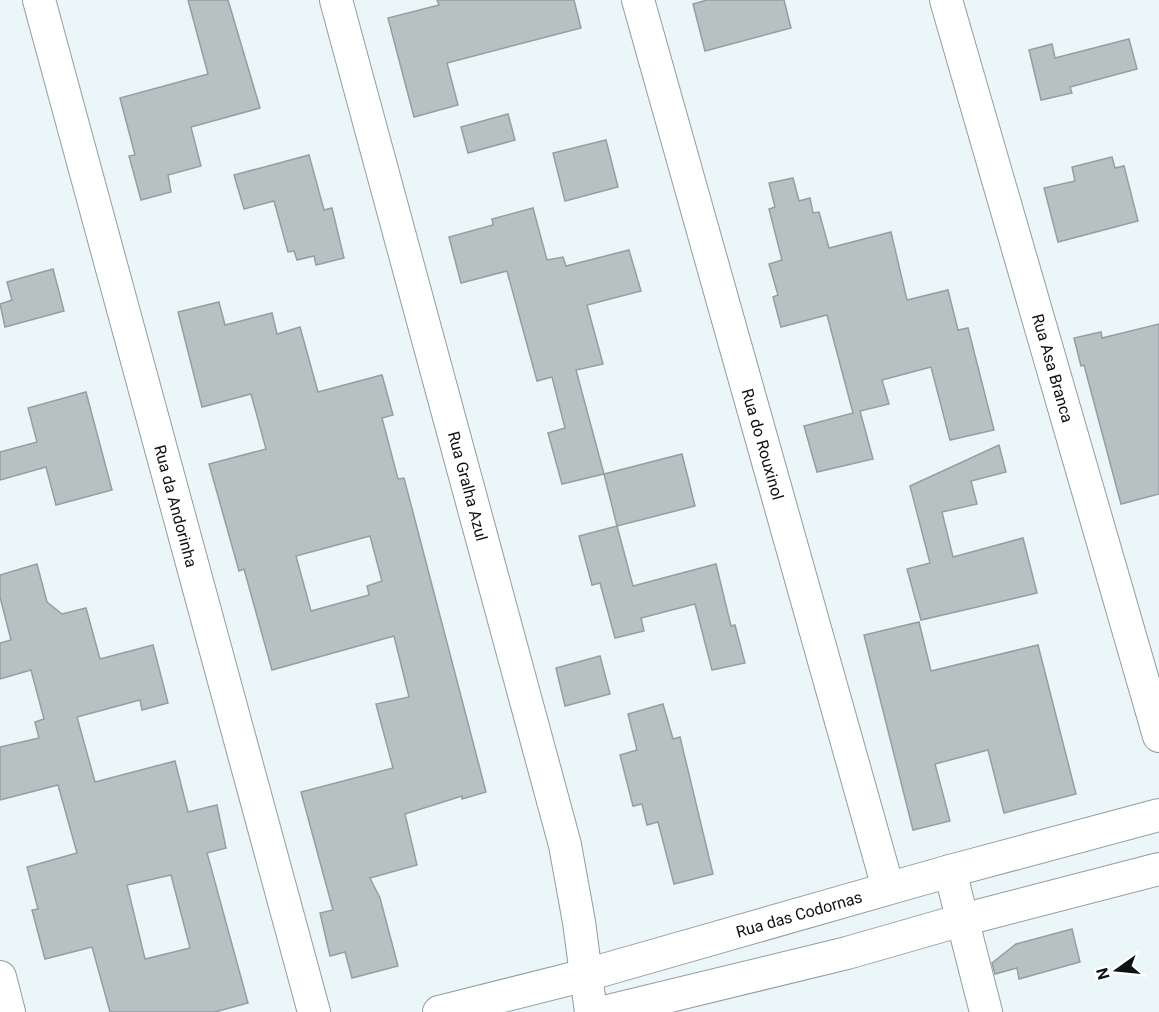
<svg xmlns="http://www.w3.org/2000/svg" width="1159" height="1012" viewBox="0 0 1159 1012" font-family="Roboto,sans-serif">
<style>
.building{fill:#b6c1c2;stroke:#959fa1;stroke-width:1.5;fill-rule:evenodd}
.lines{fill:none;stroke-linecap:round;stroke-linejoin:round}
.minor-casing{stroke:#939d9f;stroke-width:34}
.minor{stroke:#fff;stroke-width:32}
.labels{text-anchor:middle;stroke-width:4.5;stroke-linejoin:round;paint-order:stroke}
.street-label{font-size:16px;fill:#0f1213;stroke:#fff}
</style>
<rect width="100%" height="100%" fill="#ebf6f8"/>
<g class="building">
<polygon points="188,0 228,0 260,108 191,127 201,166 168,175 171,192 141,200 129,156 135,155 120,98 208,74"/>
<polygon points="437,0 574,0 581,28 447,63 458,105 414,117 388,18 439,5"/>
<polygon points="707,0 784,0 791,28 705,51 693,4"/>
<polygon points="1129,39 1137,69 1070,87 1072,93 1041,100 1029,50 1052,44 1055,58"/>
<polygon points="508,114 515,140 468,153 461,127"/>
<polygon points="606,140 618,187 565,201 553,153"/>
<polygon points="309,155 324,210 332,208 344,258 316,265 314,256 297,260 294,251 288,252 274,201 244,209 234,175"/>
<polygon points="1112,157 1115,168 1124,166 1138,221 1058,242 1044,188 1075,181 1072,167"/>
<polygon points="793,178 799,201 810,198 813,213 819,212 829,248 891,232 907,300 948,290 958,330 968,328 994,430 950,440 931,367 882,380 889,404 860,411 873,459 817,472 804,426 853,413 827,315 781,327 773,297 778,295 769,264 782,260 769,209 775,207 769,183"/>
<polygon points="533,208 547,260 563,257 566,266 629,250 641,291 587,305 603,364 576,370 604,474 682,454 695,506 617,526 633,586 716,564 731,626 735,625 745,663 712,670 695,604 641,618 644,631 615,638 600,583 592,585 579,536 617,526 604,474 562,484 548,433 565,428 552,377 537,381 507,271 461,283 449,237 493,225 492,219"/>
<polygon points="53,269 64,311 5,327 0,304 12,300 7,282"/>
<path d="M219 302 225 325 272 313 277 334 300 327 318 392 382 375 393 415 382 418 398 479 404 478 486 792 462 799V796L405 814 417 865 370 878 380 898 398 966 352 978 345 952 330 956 320 913 333 910 301 792 393 768 376 704 409 697 394 636 272 670 244 569 239 571 209 464 266 449 251 394 202 407 178 312ZM370 536 382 581 367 586 369 595 311 611 296 556Z"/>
<polygon points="1159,324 1159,494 1121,504 1084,365 1081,366 1074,338 1101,332 1102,338"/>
<polygon points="86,392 112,490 56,505 46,467 0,480 0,452 37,442 28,408"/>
<polygon points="999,445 1006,472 971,481 977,504 942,512 953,557 1023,538 1037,593 921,620 907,569 930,563 910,486"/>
<path d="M37 564 47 602 62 614 86 608 100 659 153 645 168 703 142 710 140 700 77 717 95 782 175 761 188 812 217 805 226 848 207 853 248 1003 215 1012H110L92 947 45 959 32 910 38 909 27 867 77 853 58 785 0 800V747L39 738 35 722 44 719 31 670 0 679V643L11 640 0 597V575ZM171 875 190 948 145 959 127 885Z"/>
<polygon points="919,622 931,671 1038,645 1076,794 1004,813 988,750 935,764 950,821 913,830 864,635"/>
<polygon points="600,656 610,694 565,706 556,668"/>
<polygon points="663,704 673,739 680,737 713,874 674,884 658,822 647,825 642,804 633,806 620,755 637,750 628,714"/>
<polygon points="1072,929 1080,962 1019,979 1017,968 995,974 992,963 1016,944"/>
</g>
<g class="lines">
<defs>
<g id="minor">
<polyline points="39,0 314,1012"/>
<polyline points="336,0 565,845 579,922 591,1012"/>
<polyline points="638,0 888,888"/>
<polyline points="946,0 1159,736"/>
<polyline points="950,871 986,1012"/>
<polyline points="0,977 9,1012"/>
<polyline points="439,1012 586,975 950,871 1159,815"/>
<polyline points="604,1012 847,953 962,920 1159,869"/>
</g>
</defs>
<use href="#minor" class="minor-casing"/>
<use href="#minor" class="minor"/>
</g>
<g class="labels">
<g class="street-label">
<text transform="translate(1053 368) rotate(74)" y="6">Rua Asa Branca</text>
<text transform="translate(763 444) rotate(74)" y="6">Rua do Rouxinol</text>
<text transform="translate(468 486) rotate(75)" y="6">Rua Gralha Azul</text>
<text transform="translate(176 506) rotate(75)" y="6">Rua da Andorinha</text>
<text transform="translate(799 914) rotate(-16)" y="6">Rua das Codornas</text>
</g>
</g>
<g transform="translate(1117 970) rotate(255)" stroke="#ffffff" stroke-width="4.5" paint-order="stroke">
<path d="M0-4.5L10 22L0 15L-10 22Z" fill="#0f1213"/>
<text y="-9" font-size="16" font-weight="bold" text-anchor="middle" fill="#0f1213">N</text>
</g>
</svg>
